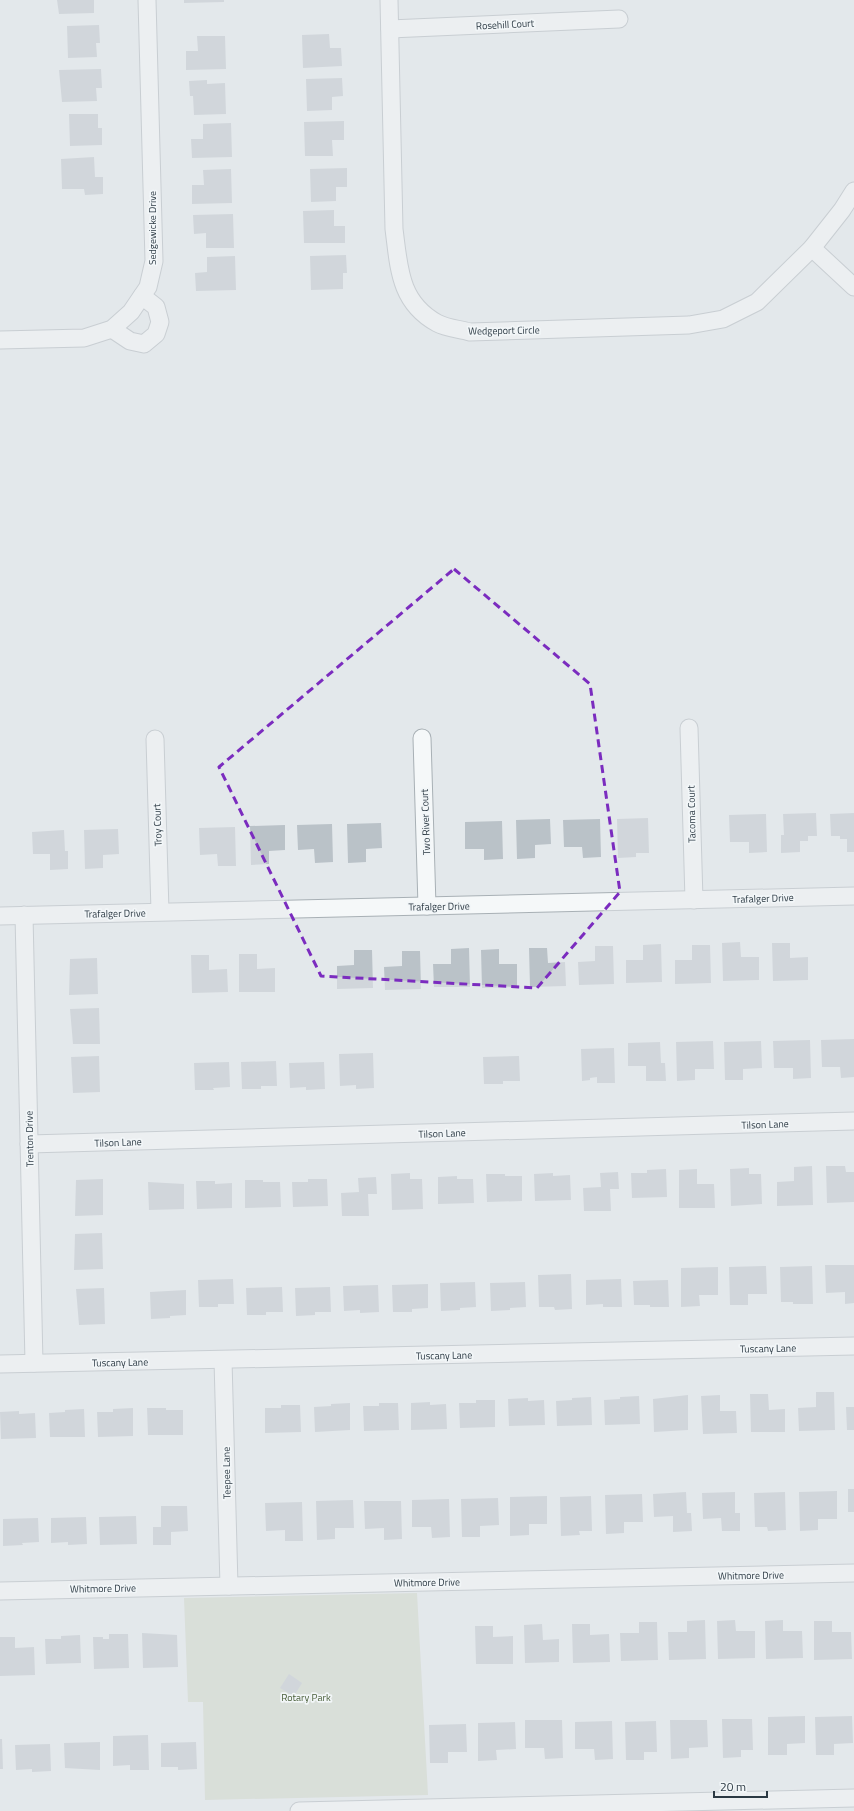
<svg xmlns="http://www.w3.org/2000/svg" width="854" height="1811" viewBox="0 0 854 1811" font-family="'Titillium Web',sans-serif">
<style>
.green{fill:#ccd4c4}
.building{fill:#bac2c8}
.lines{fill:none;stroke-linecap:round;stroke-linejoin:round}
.minor-casing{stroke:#a8b0b5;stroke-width:19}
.minor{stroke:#f5f8f9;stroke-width:17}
.marked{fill:none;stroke:#7b2cbf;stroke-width:3;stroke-dasharray:8 5;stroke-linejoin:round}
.labels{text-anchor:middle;stroke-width:3.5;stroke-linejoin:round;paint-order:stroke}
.street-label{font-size:10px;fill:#2b3943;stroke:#f2f6f8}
.park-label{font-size:10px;fill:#495e38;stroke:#f2f6f8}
</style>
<rect width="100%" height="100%" fill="#e3e8eb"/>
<polygon class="green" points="417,1593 428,1795 205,1800 203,1702 188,1702 184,1598"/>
<g class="building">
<polygon points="57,0 94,0 94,13 59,14"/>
<polygon points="184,0 224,0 224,2 184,3"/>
<polygon points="99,25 100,43 96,43 97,57 68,58 67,26"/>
<polygon points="329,34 330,48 341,48 342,66 303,68 302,35"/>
<polygon points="197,36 225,36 226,69 186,70 186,51 198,51"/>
<polygon points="101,69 102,88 96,88 97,101 62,102 59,70"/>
<polygon points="342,78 343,96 332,97 332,110 307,111 306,79"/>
<polygon points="207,80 207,84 225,83 226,114 194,115 193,96 190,96 189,81"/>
<polygon points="69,114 98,114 98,128 102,128 102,145 70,146"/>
<polygon points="344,121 344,140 332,140 333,156 305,156 304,122"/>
<polygon points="231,123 232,157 192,158 191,139 203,139 203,124"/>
<polygon points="94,157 95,177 103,177 103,194 85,195 84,189 62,189 61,159"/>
<polygon points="347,168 347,187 336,187 336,201 311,202 310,169"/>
<polygon points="231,169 232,203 192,204 192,185 204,185 203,170"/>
<polygon points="334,210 334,226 345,226 345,243 304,243 303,211"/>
<polygon points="233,214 234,248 206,248 206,233 194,234 193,215"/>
<polygon points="346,255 347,273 343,273 343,289 311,290 310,256"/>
<polygon points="235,256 236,290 196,291 195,273 207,272 207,257"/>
<polygon points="816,813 817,836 808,836 808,841 800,841 800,852 781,853 781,835 784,835 783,814"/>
<polygon points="854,813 854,852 847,852 847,839 840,839 840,836 831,836 830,814"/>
<polygon points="766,814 767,852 749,853 749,842 730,842 729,815"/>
<polygon points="648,818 649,853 636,853 636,857 618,858 617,819"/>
<polygon points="550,819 551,844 535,845 535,858 517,859 516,820"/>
<polygon points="600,819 601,857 583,858 582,847 564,847 563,820"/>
<polygon points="502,821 503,859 484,860 484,849 465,849 465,822"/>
<polygon points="381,823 382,848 366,849 366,862 348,863 347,824"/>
<polygon points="332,824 333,862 315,863 314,849 298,850 297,825"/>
<polygon points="285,825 285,850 269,851 269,864 251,865 250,826"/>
<polygon points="235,827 236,866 218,866 217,854 200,855 199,828"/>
<polygon points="118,829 119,854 103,855 103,868 85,869 84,830"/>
<polygon points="64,830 65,851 68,851 68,869 50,870 50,854 33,854 32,832"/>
<polygon points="740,942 741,957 759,957 759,980 723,981 722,943"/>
<polygon points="772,943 790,943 790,958 808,957 808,980 773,981"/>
<polygon points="661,944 662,982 626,983 626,960 643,960 643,945"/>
<polygon points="692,945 710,945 711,983 675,984 675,960 692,960"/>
<polygon points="595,946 613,946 614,984 579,985 578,962 595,961"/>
<polygon points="469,948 470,987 434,987 433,964 451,964 451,949"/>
<polygon points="529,948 547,948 548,963 565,962 566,986 530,987"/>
<polygon points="499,949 499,964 517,964 517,987 482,988 481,950"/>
<polygon points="354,950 372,950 373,988 337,989 337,966 354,965"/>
<polygon points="402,951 420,951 421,989 385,990 384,967 402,966"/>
<polygon points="239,954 257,954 257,969 275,968 275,992 239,992"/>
<polygon points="191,955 209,955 209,970 227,969 228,992 192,993"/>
<polygon points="97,958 98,994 69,995 70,959"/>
<polygon points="99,1008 100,1044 73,1044 70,1009"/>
<polygon points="854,1039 854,1077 841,1078 840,1067 822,1067 821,1040"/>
<polygon points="810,1040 811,1078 793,1079 793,1068 774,1068 773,1041"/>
<polygon points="713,1041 714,1069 695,1069 695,1080 677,1081 676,1042"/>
<polygon points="761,1041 762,1068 743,1069 743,1080 725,1080 724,1042"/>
<polygon points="660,1042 661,1063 665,1063 666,1081 646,1081 646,1066 628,1066 628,1043"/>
<polygon points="614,1048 615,1083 597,1083 597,1077 590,1078 590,1080 582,1081 581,1049"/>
<polygon points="373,1053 374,1088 356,1089 356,1085 340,1086 339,1054"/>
<polygon points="99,1056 100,1092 73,1093 71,1057"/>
<polygon points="519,1056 520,1081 503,1081 503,1084 484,1084 483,1057"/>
<polygon points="276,1061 277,1086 261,1086 261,1089 242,1089 241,1062"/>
<polygon points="229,1062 230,1087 213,1088 214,1090 195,1090 194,1063"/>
<polygon points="324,1062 325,1089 306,1090 306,1087 290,1088 289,1063"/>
<polygon points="812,1166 813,1205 777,1206 777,1182 794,1181 794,1167"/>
<polygon points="826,1166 845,1166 846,1172 854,1172 854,1202 827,1203"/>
<polygon points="749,1168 749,1174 761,1174 762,1204 731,1206 730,1169"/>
<polygon points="666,1169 667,1197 632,1198 631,1173 647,1173 647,1170"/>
<polygon points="697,1169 697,1184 714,1184 715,1208 679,1208 679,1170"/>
<polygon points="618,1172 619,1189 610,1189 611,1211 584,1211 583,1188 601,1187 600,1173"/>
<polygon points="410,1173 410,1179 422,1179 423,1209 392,1210 391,1174"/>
<polygon points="553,1173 553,1176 570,1175 571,1200 535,1201 534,1174"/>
<polygon points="486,1174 505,1174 505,1176 522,1176 522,1201 487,1202"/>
<polygon points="457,1176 457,1179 473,1179 474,1203 438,1204 438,1177"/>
<polygon points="376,1177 377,1194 368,1194 369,1216 342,1216 341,1193 359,1192 358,1178"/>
<polygon points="103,1179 103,1215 75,1216 76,1180"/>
<polygon points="308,1179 327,1179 328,1206 293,1207 292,1182 308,1182"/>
<polygon points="245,1180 263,1180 263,1182 280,1182 281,1207 245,1208"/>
<polygon points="196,1181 215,1181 215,1184 232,1183 232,1208 197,1209"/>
<polygon points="148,1182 184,1184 184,1209 149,1210"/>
<polygon points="102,1233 103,1269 74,1270 75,1234"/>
<polygon points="825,1265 854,1265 854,1303 845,1304 845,1292 826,1293"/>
<polygon points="766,1266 767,1294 748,1294 748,1305 730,1305 729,1267"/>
<polygon points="812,1266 813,1304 793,1304 793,1302 781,1302 780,1267"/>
<polygon points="718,1267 718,1295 699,1295 700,1306 681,1307 681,1268"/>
<polygon points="571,1274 572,1309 555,1310 554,1307 539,1307 538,1275"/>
<polygon points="233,1279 234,1304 218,1304 218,1307 199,1307 198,1280"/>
<polygon points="621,1279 622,1307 603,1307 603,1304 586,1305 586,1280"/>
<polygon points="668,1280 669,1307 650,1307 650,1305 634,1305 633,1281"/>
<polygon points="475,1282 476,1307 460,1308 460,1310 441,1311 440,1283"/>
<polygon points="525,1282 526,1307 510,1308 510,1310 491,1311 490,1283"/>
<polygon points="428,1284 428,1308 412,1309 412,1312 393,1312 392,1285"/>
<polygon points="378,1285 379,1312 360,1313 360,1310 344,1311 343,1286"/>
<polygon points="282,1287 283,1312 266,1312 266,1315 247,1315 246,1288"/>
<polygon points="330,1287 331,1312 315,1312 315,1315 296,1316 295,1288"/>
<polygon points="104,1288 105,1324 79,1325 76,1289"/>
<polygon points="186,1290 186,1315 170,1316 170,1318 151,1319 150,1292"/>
<polygon points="816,1392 834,1392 835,1430 799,1431 798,1408 816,1407"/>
<polygon points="750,1394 768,1394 769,1410 785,1409 785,1432 751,1432"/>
<polygon points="688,1395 688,1430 654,1432 653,1399"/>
<polygon points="720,1395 720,1411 736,1411 737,1433 703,1434 701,1396"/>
<polygon points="639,1396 640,1424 605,1425 604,1400 620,1399 620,1397"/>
<polygon points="591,1397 592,1425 557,1426 556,1401 572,1400 572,1398"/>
<polygon points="528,1398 528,1401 544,1400 545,1425 509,1426 508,1399"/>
<polygon points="476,1400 495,1400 495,1427 460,1428 459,1403 476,1403"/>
<polygon points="430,1402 430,1405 446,1404 447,1429 411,1430 411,1403"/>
<polygon points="350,1403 350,1430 315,1432 314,1407 331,1406 331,1404"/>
<polygon points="379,1403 398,1403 399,1430 364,1431 363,1406 379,1406"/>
<polygon points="281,1405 300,1405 301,1432 265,1433 265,1408 281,1408"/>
<polygon points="846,1407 854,1407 854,1430 847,1430"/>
<polygon points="133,1408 133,1436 98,1437 97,1412 113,1412 113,1409"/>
<polygon points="147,1408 166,1408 166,1410 183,1410 183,1435 148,1435"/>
<polygon points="84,1409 85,1437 50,1437 49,1413 65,1412 65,1410"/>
<polygon points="19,1411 19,1414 35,1413 36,1438 1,1439 0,1412"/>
<rect x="848" y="1489" width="6" height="23"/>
<polygon points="837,1491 837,1519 818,1519 818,1530 800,1531 799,1492"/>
<polygon points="686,1492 687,1513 691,1513 692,1531 673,1532 673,1516 654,1517 653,1494"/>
<polygon points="735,1492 735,1513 740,1513 740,1531 722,1531 721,1518 703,1519 702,1493"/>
<polygon points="785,1492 786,1530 768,1531 767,1527 755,1527 754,1493"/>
<polygon points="642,1494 643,1522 624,1522 624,1533 606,1534 605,1495"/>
<polygon points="547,1496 547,1524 529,1524 529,1535 510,1536 510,1497"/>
<polygon points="591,1496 592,1531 579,1531 580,1535 561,1536 560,1497"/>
<polygon points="498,1498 499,1525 480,1526 480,1537 462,1537 461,1499"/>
<polygon points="449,1499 450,1537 432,1538 431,1527 412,1527 412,1500"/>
<polygon points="353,1500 354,1528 335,1528 335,1539 317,1540 316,1501"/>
<polygon points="364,1501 401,1501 402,1539 384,1540 384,1528 365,1529"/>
<polygon points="302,1502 303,1541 285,1541 285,1530 266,1531 265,1503"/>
<polygon points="161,1506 187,1506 188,1531 171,1532 171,1545 153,1545 153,1527 161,1527"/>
<polygon points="136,1516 137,1544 100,1545 99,1517"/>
<polygon points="86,1517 87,1544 68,1545 68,1542 51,1543 51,1518"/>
<polygon points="38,1518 39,1542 22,1543 23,1545 3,1546 3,1519"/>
<polygon points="705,1620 706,1659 669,1660 668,1632 687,1632 687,1621"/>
<polygon points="735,1620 736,1631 755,1631 755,1658 718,1659 717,1621"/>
<polygon points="783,1620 783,1631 802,1631 803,1658 766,1659 765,1621"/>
<polygon points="814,1621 832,1621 832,1632 851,1632 852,1659 814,1660"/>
<polygon points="639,1622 657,1622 658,1660 621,1661 620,1633 639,1633"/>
<polygon points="542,1624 543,1640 559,1639 559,1662 525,1663 524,1625"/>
<polygon points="572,1624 590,1624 590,1635 609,1634 610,1662 573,1663"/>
<polygon points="475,1626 493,1626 493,1637 513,1636 513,1664 476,1664"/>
<polygon points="142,1633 177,1635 178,1667 143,1668"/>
<polygon points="109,1634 128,1634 129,1668 94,1669 93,1637 103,1637 103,1639 109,1639"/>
<polygon points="80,1635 81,1663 46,1664 45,1639 61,1639 61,1636"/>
<polygon points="0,1637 15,1637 15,1648 34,1647 35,1675 0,1676"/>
<polygon points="289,1674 302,1683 294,1696 280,1688"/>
<polygon points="805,1716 805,1743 787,1744 787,1755 768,1755 768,1717"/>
<polygon points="852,1716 853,1743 834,1744 834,1755 816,1755 815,1717"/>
<polygon points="722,1719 752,1719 753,1750 741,1750 741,1757 723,1758"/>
<polygon points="525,1720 562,1720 563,1758 545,1759 544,1748 525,1748"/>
<polygon points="670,1720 707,1720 708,1747 689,1748 689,1758 671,1759"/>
<polygon points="612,1721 613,1759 595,1760 594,1749 575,1749 575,1722"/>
<polygon points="656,1721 657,1752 644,1752 644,1760 626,1760 625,1722"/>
<polygon points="515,1722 516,1749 496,1750 497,1760 478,1761 478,1723"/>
<polygon points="466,1724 467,1752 448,1752 448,1763 430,1763 429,1725"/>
<polygon points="148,1735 149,1770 130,1770 130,1765 113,1766 113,1736"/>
<polygon points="0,1739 2,1739 3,1769 0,1769"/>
<polygon points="100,1742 100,1770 65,1768 64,1743"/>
<polygon points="196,1742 197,1769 178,1770 178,1767 161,1767 161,1743"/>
<polygon points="50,1744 51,1771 32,1772 32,1769 16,1770 15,1745"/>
</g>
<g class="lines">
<defs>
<g id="minor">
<path d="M389 0 394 229C399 267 399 302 437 323 446 328 459 329 470 332L689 325 723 319 757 302 812 248 842 210 854 191"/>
<polyline points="390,29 619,19"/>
<polyline points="812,248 854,287"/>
<polyline points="112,329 130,341 144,344 156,334 160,322 156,307 142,296"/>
<polyline points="0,340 84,338 112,329 131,312 148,287 154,261 147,0"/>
<polyline points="689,728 694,900"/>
<polyline points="422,738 427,906"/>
<polyline points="155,739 160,911"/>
<polyline points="24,915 34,1363"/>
<polyline points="0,916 854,896"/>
<polyline points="29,1144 854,1121"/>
<polyline points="223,1360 229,1586"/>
<polyline points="0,1364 854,1346"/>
<polyline points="0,1591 854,1573"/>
<polyline points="299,1811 854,1798"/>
</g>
</defs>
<use href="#minor" class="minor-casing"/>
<use href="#minor" class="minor"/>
</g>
<path d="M0 0H854V1811H0ZM454 569 590 684 620 892 537 988 321 976 219 767Z" fill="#e3e8eb" fill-opacity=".55" fill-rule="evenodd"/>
<path class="marked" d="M454 569 590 684 620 892 537 988 321 976 219 767Z"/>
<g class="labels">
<g class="street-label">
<text transform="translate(505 24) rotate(-3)" y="4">Rosehill Court</text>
<text transform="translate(152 228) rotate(-90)" y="4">Sedgewicke Drive</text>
<text transform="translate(504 330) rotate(-1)" y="4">Wedgeport Circle</text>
<text transform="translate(691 814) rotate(-91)" y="4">Tacoma Court</text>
<text transform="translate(425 822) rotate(-92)" y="4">Two River Court</text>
<text transform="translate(157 825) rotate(-92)" y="4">Troy Court</text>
<text transform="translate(763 898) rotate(-2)" y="4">Trafalger Drive</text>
<text transform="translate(439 906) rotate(-1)" y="4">Trafalger Drive</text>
<text transform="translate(115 913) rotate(-1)" y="4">Trafalger Drive</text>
<text transform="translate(765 1124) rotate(-2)" y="4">Tilson Lane</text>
<text transform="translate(442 1133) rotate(-2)" y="4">Tilson Lane</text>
<text transform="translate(29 1139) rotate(-91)" y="4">Trenton Drive</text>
<text transform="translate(118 1142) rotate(-2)" y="4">Tilson Lane</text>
<text transform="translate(768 1348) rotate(-1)" y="4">Tuscany Lane</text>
<text transform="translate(444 1355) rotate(-1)" y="4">Tuscany Lane</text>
<text transform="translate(120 1362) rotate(-1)" y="4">Tuscany Lane</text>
<text transform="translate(226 1473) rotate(-91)" y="4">Teepee Lane</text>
<text transform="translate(751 1575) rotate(-1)" y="4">Whitmore Drive</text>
<text transform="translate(427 1582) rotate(-1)" y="4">Whitmore Drive</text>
<text transform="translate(103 1588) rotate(-1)" y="4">Whitmore Drive</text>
</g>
<g class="park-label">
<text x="306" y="1701">Rotary Park</text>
</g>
</g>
<path d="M714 1791v6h53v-6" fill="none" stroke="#2b3943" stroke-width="2"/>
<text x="720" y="1791" font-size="12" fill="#2b3943" stroke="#f2f6f8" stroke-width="3" paint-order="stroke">20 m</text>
</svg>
